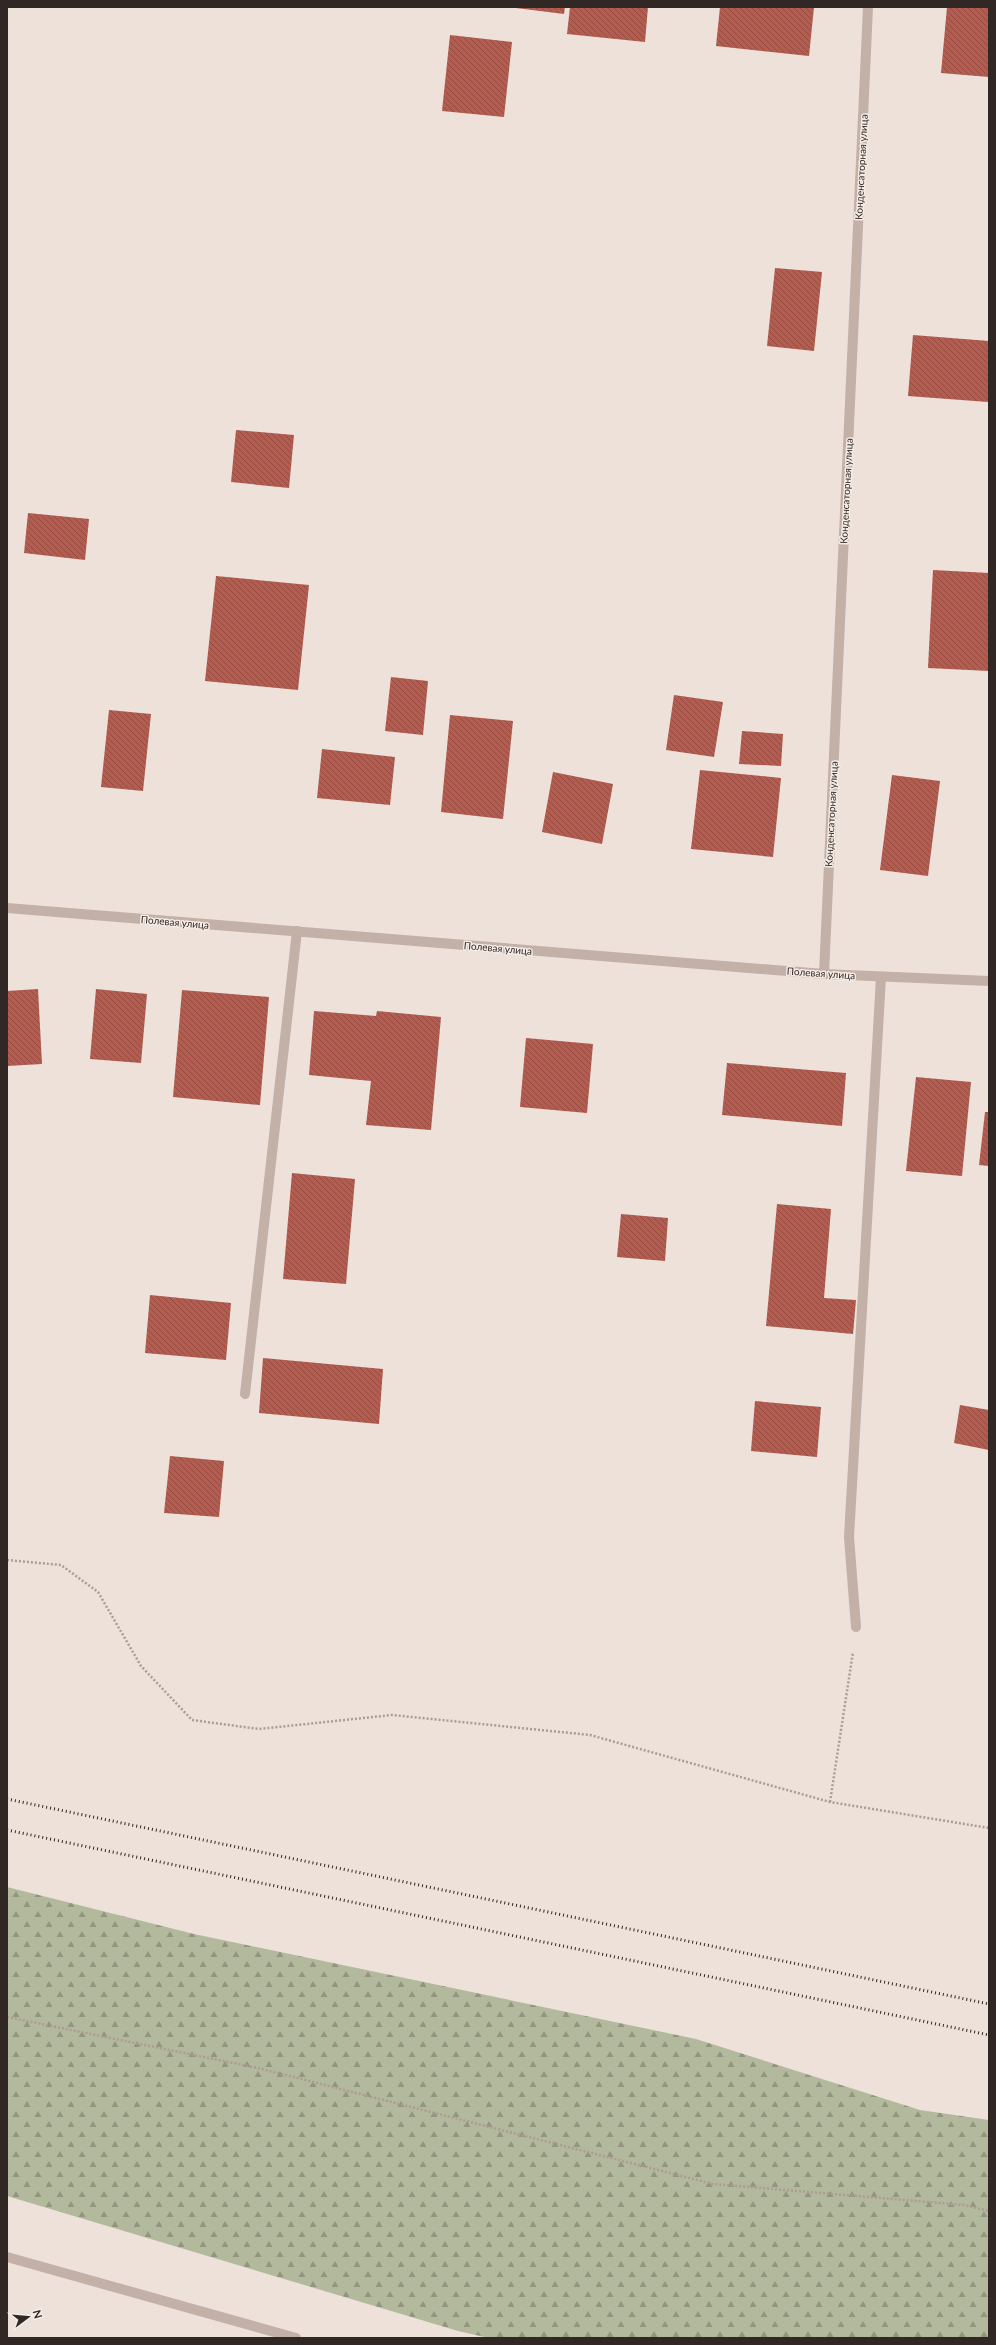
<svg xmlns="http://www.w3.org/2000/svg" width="996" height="2345" viewBox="0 0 996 2345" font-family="Lato,sans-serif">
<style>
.forest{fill:url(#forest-firs)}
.building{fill:url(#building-back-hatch)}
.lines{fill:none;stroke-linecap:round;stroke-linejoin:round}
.path{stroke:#ae9b92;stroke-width:2.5;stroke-dasharray:2 2;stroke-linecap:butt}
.lane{stroke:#c3b0a7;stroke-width:10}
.street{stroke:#c3b0a7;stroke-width:10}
.rail{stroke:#312826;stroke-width:3;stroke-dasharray:1 3;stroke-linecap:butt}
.labels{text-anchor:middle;stroke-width:3;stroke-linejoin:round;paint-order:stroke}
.street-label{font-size:10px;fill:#312826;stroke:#f5ece5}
</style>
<defs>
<pattern id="forest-firs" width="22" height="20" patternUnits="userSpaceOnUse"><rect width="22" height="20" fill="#b3b99c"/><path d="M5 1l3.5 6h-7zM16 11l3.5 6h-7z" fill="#92967f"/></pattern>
<pattern id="building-back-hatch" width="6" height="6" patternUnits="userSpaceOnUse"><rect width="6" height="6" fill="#b45c50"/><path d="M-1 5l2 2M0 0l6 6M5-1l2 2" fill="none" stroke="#934c42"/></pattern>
</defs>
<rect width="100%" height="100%" fill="#ede1d9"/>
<polygon class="forest" points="7,1887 194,1934 696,2039 920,2110 989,2120 989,2338 489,2338 458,2331 7,2196"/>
<g class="building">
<polygon points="508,7 565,7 564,14"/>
<polygon points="570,7 648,7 645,42 567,34"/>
<polygon points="720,7 814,7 809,56 716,46"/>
<polygon points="947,7 989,7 989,77 941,73"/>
<polygon points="450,35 512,42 504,117 442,111"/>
<polygon points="775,268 822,272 814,351 767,346"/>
<polygon points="913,335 989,341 988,402 908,396"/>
<polygon points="236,430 294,435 289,488 231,482"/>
<polygon points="28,513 89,519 85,560 24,553"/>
<polygon points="933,570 989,573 989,671 928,668"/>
<polygon points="216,576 309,585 298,690 205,681"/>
<polygon points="391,677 428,681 423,735 385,731"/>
<polygon points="674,695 723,702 714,757 666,750"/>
<polygon points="109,710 151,714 143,791 101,787"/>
<polygon points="450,715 513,721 503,819 441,812"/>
<polygon points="742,731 783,734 781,766 739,764"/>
<polygon points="322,749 395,757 390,805 317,798"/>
<polygon points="700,770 781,778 773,857 691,849"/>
<polygon points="553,772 613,784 602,844 542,832"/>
<polygon points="892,775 940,781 928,876 880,870"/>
<polygon points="38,989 42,1064 7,1066 7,991"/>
<polygon points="96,989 147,994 141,1063 90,1059"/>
<polygon points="182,990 269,997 260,1105 173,1097"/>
<polygon points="314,1011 376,1016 377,1011 441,1017 431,1130 366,1125 371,1081 309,1075"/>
<polygon points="526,1038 593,1044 587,1113 520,1107"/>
<polygon points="727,1063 846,1073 842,1126 722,1115"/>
<polygon points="916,1077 971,1082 962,1176 906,1171"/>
<polygon points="985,1112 989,1112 989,1166 979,1165"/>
<polygon points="292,1173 355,1179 346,1284 283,1279"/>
<polygon points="777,1204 831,1209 824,1298 856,1300 853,1334 766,1326"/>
<polygon points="621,1214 668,1218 665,1261 617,1257"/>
<polygon points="150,1295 231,1303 226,1360 145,1353"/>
<polygon points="263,1358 383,1369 379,1424 259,1413"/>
<polygon points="755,1401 821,1407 817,1457 751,1451"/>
<polygon points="960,1405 989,1410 989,1450 954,1443"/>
<polygon points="170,1456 224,1461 219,1517 164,1513"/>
</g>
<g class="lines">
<g class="path">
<polyline points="7,1560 61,1565 98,1592 141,1666 192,1720 259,1729 392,1715 590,1735 830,1802 989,1828"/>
<polyline points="830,1802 853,1652"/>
<polyline points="7,2017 258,2068 713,2184 964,2205 989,2211"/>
</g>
<g class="lane">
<polyline points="245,1394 297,931"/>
<polyline points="856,1627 849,1537 881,977"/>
</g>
<g class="street">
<polyline points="7,908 824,974 989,981"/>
<polyline points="824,974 868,7"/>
<polyline points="7,2257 296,2338"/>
</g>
<g class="rail">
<polyline points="7,1799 989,2004"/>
<polyline points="7,1830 989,2035"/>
</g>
</g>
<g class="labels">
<g class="street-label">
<text transform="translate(861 167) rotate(-87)" y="4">Конденсаторная улица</text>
<text transform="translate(846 491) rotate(-87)" y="4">Конденсаторная улица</text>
<text transform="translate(831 814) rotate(-87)" y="4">Конденсаторная улица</text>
<text transform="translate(175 922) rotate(5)" y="4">Полевая улица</text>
<text transform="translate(498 948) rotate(5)" y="4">Полевая улица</text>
<text transform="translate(821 973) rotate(4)" y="4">Полевая улица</text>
</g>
</g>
<rect width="996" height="2345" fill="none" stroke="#312826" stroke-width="16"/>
<g transform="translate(28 2317) rotate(74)" stroke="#f5ece5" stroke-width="3" paint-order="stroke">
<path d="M0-3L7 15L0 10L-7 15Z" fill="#312826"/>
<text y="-6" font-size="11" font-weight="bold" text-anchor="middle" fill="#312826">N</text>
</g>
</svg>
